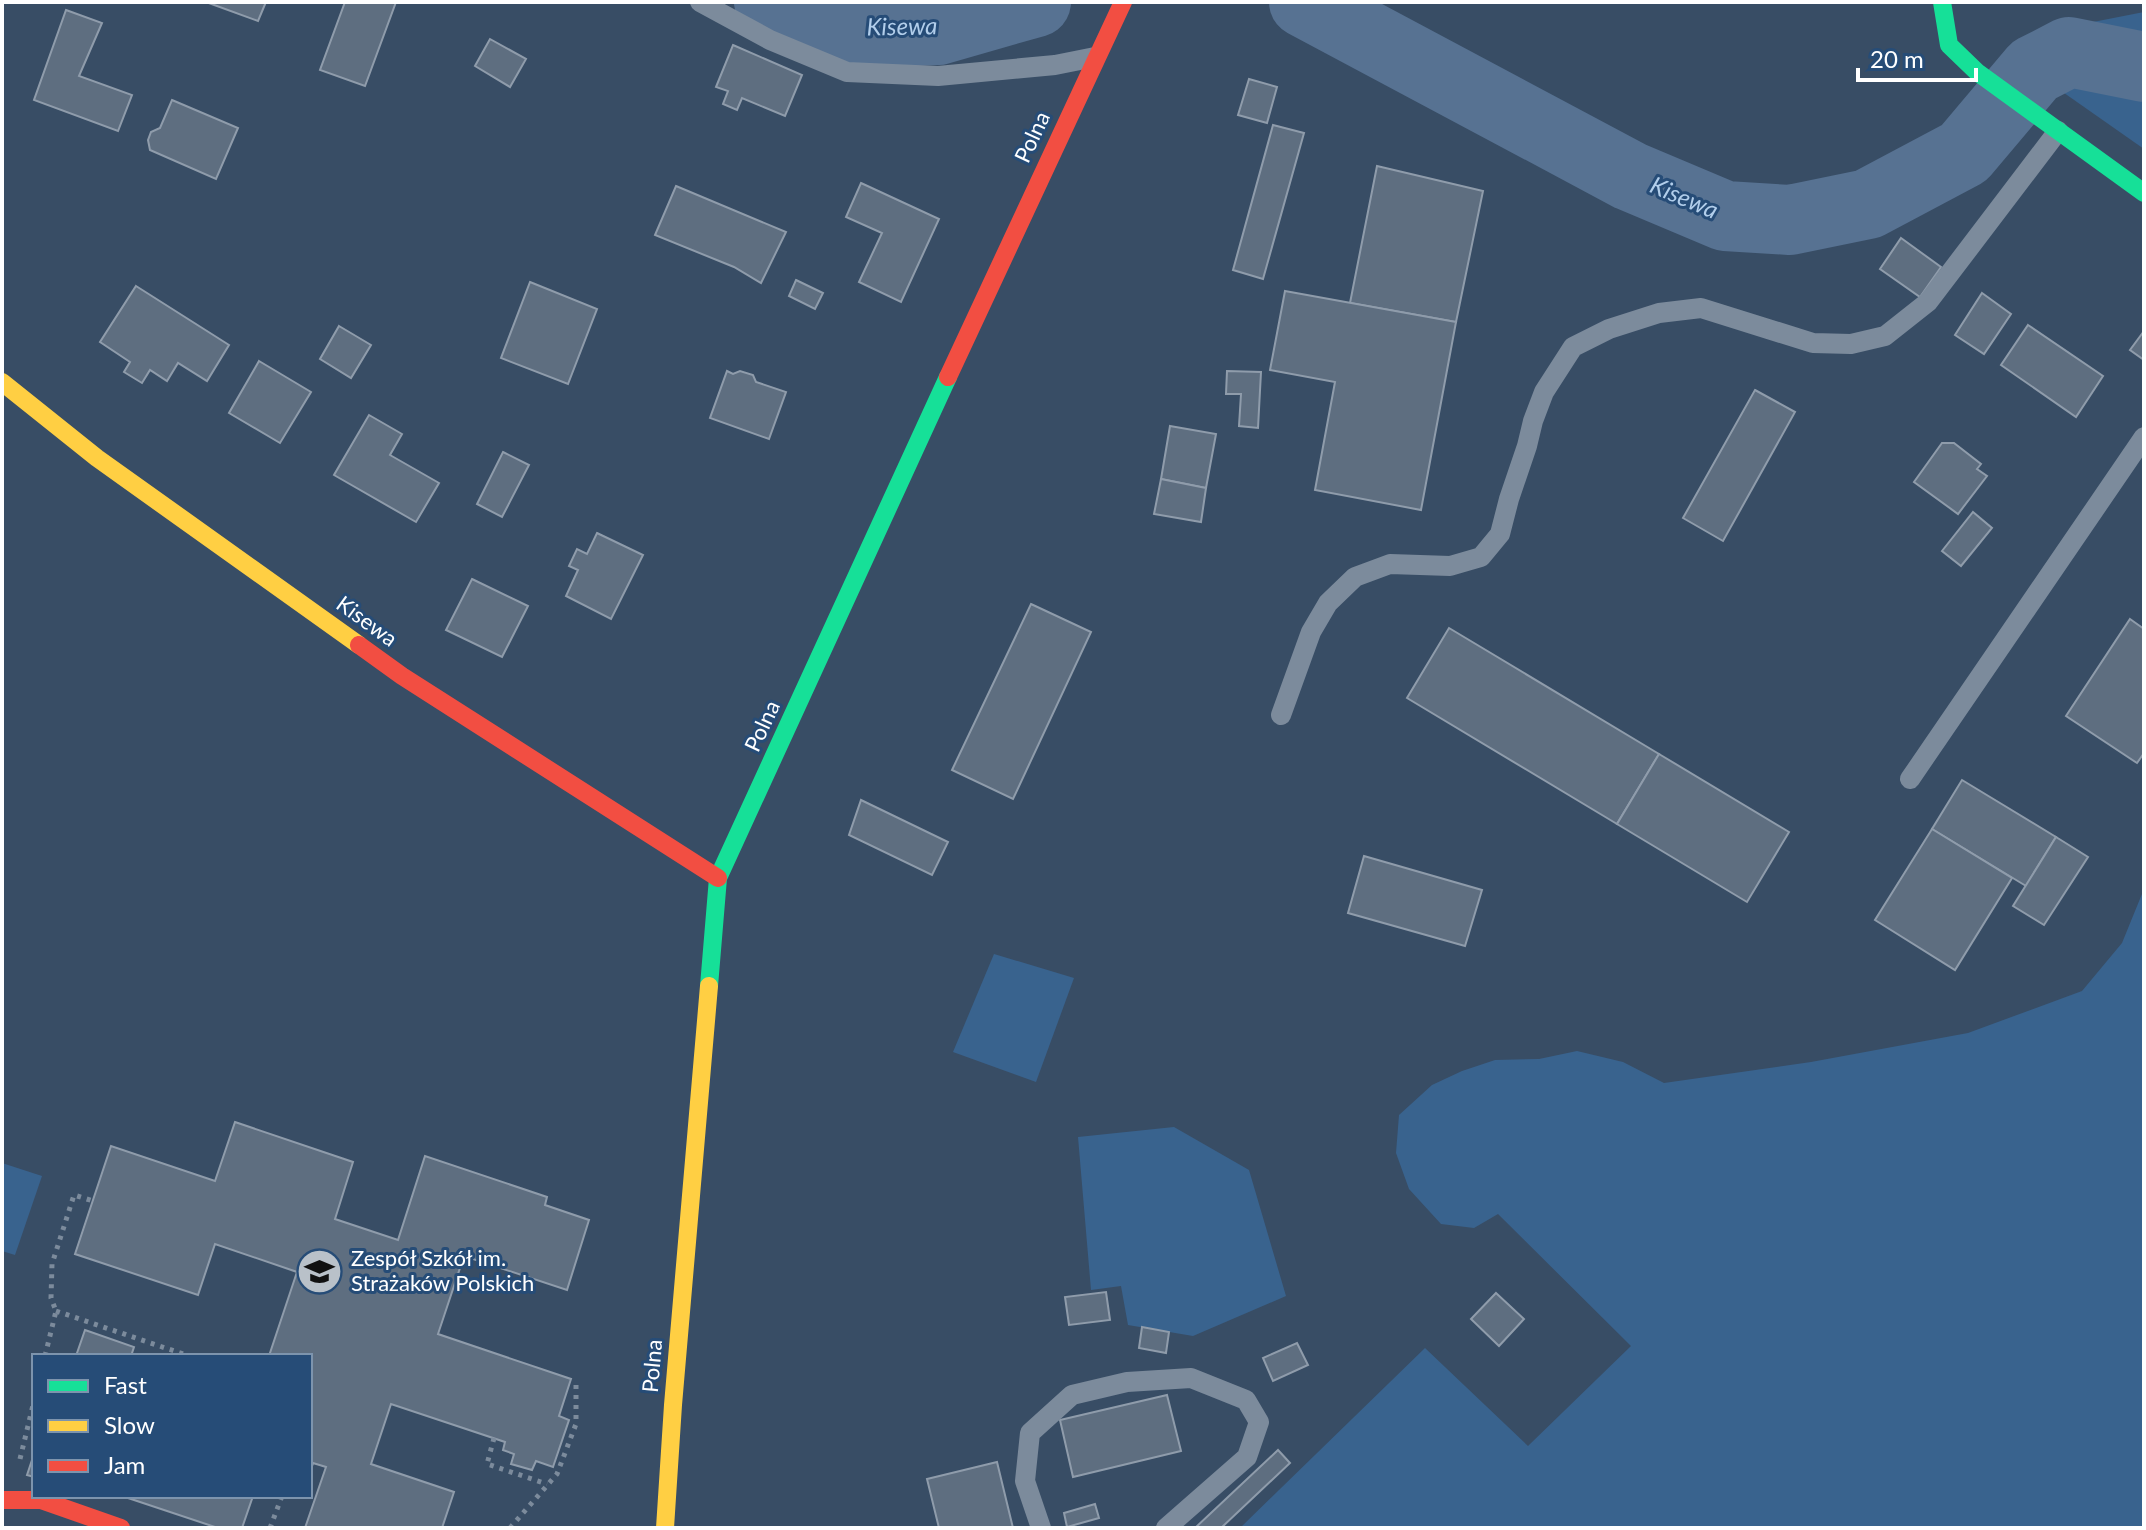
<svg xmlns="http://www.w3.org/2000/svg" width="2146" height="1530" viewBox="0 0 2146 1530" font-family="Lato,sans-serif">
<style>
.green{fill:#39638e}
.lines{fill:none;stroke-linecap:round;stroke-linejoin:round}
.river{stroke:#577292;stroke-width:70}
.building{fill:#5e6e80;stroke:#8f9cab;stroke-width:2}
.path{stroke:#7c8b9c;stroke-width:5;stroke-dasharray:4 6;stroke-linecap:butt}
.lane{stroke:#7c8b9c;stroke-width:20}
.fast{stroke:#16e098;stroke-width:18}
.slow{stroke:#ffcf43;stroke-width:18}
.jam{stroke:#f24e42;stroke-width:18}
.labels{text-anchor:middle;stroke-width:6;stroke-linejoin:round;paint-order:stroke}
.street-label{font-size:22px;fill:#fff;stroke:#264c77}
.poi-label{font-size:22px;fill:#fff;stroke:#264c77;text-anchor:start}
.water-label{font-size:24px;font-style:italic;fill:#b2ceeb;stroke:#264c77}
</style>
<rect width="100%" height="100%" fill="#384d65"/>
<g class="green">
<polygon points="2144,12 2144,149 2057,88 2093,22"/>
<polygon points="2144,889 2144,1528 1240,1528 1425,1348 1528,1446 1631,1346 1498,1214 1474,1228 1441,1224 1409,1189 1396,1153 1399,1115 1432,1085 1462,1071 1495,1060 1539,1059 1577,1051 1623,1062 1664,1083 1811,1062 1968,1033 2082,991 2122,943"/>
<polygon points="994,954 1074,978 1036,1082 953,1052"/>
<polygon points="1174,1127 1249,1170 1286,1296 1193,1336 1128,1325 1121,1286 1091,1290 1078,1137"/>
<polygon points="2,1163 42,1176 15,1255 2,1251"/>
</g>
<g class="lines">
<g class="river">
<polyline points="769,2 869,33 938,30 1036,2"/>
<polyline points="1304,2 1630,176 1725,216 1790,220 1868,204 1964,153 2034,70 2069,52 2144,67"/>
</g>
</g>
<g class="building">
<polygon points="206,2 266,2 258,21"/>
<polygon points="345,2 396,2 365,86 320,70"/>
<polygon points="66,10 102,23 79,76 132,95 118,131 34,100"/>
<polygon points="490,39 526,59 510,87 475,66"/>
<polygon points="733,45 802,75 785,116 742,98 737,110 723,104 728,91 716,87"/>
<polygon points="1249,79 1277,87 1267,123 1238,115"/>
<polygon points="172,100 238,128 216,179 150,150 148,140 151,132 160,128"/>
<polygon points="1273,125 1304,133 1263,279 1233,270"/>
<polygon points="1377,166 1483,191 1456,322 1350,303"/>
<polygon points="861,183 939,219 901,302 859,282 882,233 846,217"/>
<polygon points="676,186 786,232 761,283 734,267 655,235"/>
<polygon points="1901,238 1941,267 1920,297 1880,269"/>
<polygon points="796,280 823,293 815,309 789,296"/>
<polygon points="530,282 597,309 568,384 501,358"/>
<polygon points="136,286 229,345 207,381 178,363 167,381 150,370 142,383 124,372 130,362 100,342"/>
<polygon points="1285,291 1456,322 1421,510 1315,490 1335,382 1270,370"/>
<polygon points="1982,293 2011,314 1984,354 1955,335"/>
<polygon points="2028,325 2103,376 2076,417 2001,365"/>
<polygon points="339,326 371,345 351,378 320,359"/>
<polygon points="2144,331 2144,360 2130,350"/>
<polygon points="259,361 311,392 280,443 229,413"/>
<polygon points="727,371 733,374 740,371 753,375 756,382 786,392 769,439 710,418"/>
<polygon points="1227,371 1261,372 1258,428 1239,426 1241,394 1226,394"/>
<polygon points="1755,390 1795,412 1723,541 1683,518"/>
<polygon points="369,415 402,434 390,455 439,483 416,522 334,475"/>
<polygon points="1170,426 1216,434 1206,488 1161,479"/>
<polygon points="1942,443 1954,443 1981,464 1977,469 1987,476 1958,514 1914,482"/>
<polygon points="503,452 529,465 502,517 477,504"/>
<polygon points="1161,479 1206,488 1201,522 1154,514"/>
<polygon points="1973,512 1992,528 1961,566 1942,551"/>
<polygon points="597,533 643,555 611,619 566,596 578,570 569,566 577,549 587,554"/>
<polygon points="472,579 528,606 502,657 446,630"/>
<polygon points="1031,604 1091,632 1013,799 952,770"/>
<polygon points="2130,619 2144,629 2144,753 2137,763 2066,716"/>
<polygon points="1449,628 1659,754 1617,824 1407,698"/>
<polygon points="1659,754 1789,832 1747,902 1617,824"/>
<polygon points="1962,780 2056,837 2026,886 1932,829"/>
<polygon points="861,800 948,842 932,875 849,835"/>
<polygon points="1932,829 2012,878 1955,970 1875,920"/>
<polygon points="2056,837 2088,857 2044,925 2013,906"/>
<polygon points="1364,856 1482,890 1465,946 1348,913"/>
<polygon points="235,1122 353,1162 335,1219 398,1240 425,1156 547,1197 545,1205 589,1220 567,1290 464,1256 438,1334 571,1379 559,1416 569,1420 553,1467 536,1461 532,1470 511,1464 514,1454 503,1450 505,1442 391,1404 371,1464 454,1492 442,1528 305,1528 326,1467 313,1463 310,1473 310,1356 269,1356 297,1272 215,1244 198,1295 75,1254 111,1146 215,1181"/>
<polygon points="1106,1292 1110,1320 1069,1325 1065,1297"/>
<polygon points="1496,1293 1524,1319 1499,1346 1471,1319"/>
<polygon points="1142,1327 1169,1332 1166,1353 1139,1348"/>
<polygon points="85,1330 134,1347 131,1356 76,1356"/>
<polygon points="1297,1343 1308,1365 1273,1381 1263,1358"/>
<polygon points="1167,1395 1181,1451 1073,1477 1060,1420"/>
<polygon points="1278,1450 1290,1463 1221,1528 1195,1528"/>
<polygon points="34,1454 34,1477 27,1475"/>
<polygon points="997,1462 1013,1528 939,1528 927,1479"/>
<polygon points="122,1496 253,1496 242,1528 218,1528"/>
<polygon points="1095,1504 1099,1518 1067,1527 1064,1513"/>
</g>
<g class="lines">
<g class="path">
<polyline points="56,1311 189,1356"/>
<polyline points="45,1356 56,1311 51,1298 52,1264 74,1195 93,1201"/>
<polyline points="494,1438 487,1464 547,1484"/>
<polyline points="20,1459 34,1401"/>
<polyline points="270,1528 282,1496"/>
<polyline points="510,1528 557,1474 576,1424 576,1383"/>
</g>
<g class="lane">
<polyline points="700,2 770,40 847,72 938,76 1055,65 1095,57"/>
<polyline points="1281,715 1311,632 1328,603 1355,577 1390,564 1450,566 1481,557 1500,534 1509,499 1527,446 1533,421 1544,392 1573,347 1609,329 1659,313 1701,308 1813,343 1851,344 1885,336 1928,302 2058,131"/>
<polyline points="1910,779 2144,437"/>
<polyline points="1041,1528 1025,1481 1030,1433 1072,1395 1127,1382 1191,1378 1246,1400 1259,1422 1247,1457 1166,1528"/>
</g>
<g class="fast">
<polyline points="1942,2 1949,45 1977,72 2144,193"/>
<polyline points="709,986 718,878 948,377"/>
</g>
<g class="slow">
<polyline points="2,382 97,458 359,645"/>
<polyline points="665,1528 673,1405 709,986"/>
</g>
<g class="jam">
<polyline points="948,377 1123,2"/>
<polyline points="359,645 402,676 718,878"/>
<polyline points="2,1500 41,1500 121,1528"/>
</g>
</g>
<defs>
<symbol id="school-disc" viewBox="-11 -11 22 22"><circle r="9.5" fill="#b9c1c9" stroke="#264c77"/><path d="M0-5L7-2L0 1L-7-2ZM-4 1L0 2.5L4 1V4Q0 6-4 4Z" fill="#111"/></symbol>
</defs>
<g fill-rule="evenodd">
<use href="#school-disc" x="294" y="1246" width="51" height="51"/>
</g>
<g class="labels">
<g class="street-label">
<text transform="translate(1032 137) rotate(-65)" y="8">Polna</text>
<text transform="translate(367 621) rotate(36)" y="8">Kisewa</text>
<text transform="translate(762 726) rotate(-65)" y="8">Polna</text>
<text transform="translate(652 1366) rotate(-85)" y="8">Polna</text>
</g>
<g class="poi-label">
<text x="351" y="1266">Zespół Szkół im.<tspan x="351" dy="25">Strażaków Polskich</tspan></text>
</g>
<g class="water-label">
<text transform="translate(902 27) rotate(-1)" y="8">Kisewa</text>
<text transform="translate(1684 198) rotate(23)" y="8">Kisewa</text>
</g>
</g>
<rect width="2146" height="1530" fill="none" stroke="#ffffff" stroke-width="8"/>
<rect x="32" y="1354" width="280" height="144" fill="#264c77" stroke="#7d94ad" stroke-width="2"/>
<rect x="48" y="1380" width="40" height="12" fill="#16e098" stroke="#7d94ad" stroke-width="2"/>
<text x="104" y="1394" font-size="24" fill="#ffffff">Fast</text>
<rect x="48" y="1420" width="40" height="12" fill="#ffcf43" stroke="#7d94ad" stroke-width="2"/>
<text x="104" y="1434" font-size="24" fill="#ffffff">Slow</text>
<rect x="48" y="1460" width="40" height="12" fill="#f24e42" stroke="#7d94ad" stroke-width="2"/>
<text x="104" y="1474" font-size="24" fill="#ffffff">Jam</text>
<path d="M1858 68v12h118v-12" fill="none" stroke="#ffffff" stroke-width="4"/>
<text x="1870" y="68" font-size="24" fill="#ffffff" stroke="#264c77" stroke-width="6" paint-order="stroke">20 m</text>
</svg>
